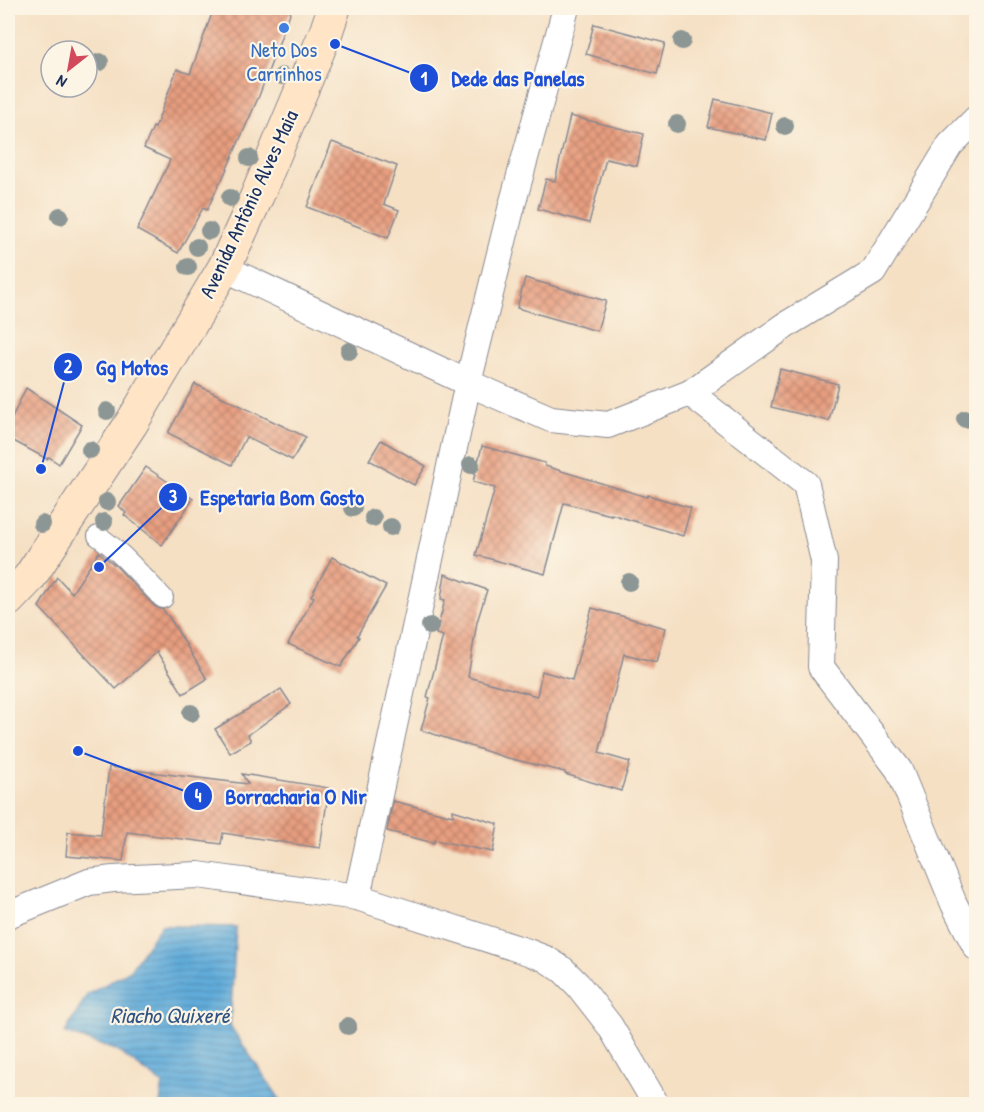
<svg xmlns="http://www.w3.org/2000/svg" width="984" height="1112" viewBox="0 0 984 1112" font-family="'Patrick Hand',sans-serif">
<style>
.water{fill:url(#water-rules);stroke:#3e6e9c;stroke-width:1.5}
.building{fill:url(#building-cross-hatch)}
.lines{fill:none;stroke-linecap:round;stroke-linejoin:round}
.pedestrian-casing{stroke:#888891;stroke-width:22}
.minor-casing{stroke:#888891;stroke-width:28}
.secondary-casing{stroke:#888891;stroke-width:35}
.pedestrian{stroke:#fff;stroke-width:20}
.minor{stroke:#fff;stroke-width:26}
.secondary{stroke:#ffe4c6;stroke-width:33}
.tree{fill:#8c9694}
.shop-dot{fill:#3f7fe0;stroke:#fcf5e5;stroke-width:2}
.labels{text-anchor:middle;stroke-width:4.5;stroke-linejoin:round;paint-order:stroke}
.shop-label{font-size:21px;fill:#366cbe;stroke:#fcf5e5}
.street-label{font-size:21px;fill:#1b2f5e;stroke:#fcf5e5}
.water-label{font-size:22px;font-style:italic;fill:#305483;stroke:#fcf5e5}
.leader{fill:none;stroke:#1d4ed8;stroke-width:2}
.callout-dot{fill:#1d4ed8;stroke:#fcf5e5;stroke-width:2}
.mark-label{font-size:18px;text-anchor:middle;font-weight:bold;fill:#fff}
.callout-label{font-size:22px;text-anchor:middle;font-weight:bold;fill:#1d4ed8;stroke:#fcf5e5;stroke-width:4.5;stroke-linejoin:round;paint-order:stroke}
</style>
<defs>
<pattern id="water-rules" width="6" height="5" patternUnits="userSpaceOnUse" patternTransform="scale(1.5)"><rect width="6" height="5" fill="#61acda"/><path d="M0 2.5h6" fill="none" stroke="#4f8cb4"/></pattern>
<pattern id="building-cross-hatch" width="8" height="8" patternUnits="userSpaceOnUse" patternTransform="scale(1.5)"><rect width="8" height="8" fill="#e89e7f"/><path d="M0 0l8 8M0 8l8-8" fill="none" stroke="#bb816b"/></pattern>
</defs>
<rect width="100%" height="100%" fill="#fcf5e5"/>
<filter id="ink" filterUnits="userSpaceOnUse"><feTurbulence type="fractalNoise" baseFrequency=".0167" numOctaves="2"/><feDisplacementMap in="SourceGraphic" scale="12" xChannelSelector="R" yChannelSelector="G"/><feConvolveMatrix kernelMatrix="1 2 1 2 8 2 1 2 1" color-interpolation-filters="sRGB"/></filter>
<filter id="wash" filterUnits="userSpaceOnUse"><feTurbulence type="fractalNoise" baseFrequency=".008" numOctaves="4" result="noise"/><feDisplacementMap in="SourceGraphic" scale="24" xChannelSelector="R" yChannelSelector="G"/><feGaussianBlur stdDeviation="1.35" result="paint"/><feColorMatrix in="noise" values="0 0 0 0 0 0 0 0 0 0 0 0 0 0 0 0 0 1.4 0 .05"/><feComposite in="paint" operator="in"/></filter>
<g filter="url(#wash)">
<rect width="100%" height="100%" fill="#f5e0c4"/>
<polygon class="water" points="161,926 236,927 230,1026 283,1104 160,1104 163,1084 116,1050 65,1033 87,995 129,971"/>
<g id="blocks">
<g class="building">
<polygon points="214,8 292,8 259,96 221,182 220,182 207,210 203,208 178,253 137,230 170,160 144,148 153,127 155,128 177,69 190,74"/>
<polygon points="594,24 665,43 657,74 586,54"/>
<polygon points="715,99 772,113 766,140 708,127"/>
<polygon points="570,116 644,134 637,166 606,159 589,223 538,209 546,179 555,181"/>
<polygon points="332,142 397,166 384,204 399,210 388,238 307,207"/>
<polygon points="525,278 606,301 597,331 517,308"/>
<polygon points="780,369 838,384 829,421 771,407"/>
<polygon points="195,384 306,437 292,460 246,437 232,465 168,433"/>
<polygon points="26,388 82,425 59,464 49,457 47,459 8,438 8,426"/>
<polygon points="381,440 426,466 414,485 369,460"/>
<polygon points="482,446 545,463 545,466 647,497 648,495 691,508 683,536 611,514 611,515 564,503 545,574 476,555 495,488 473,482"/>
<polygon points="146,467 193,499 162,545 124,515 126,513 119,506"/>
<polygon points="99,552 116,566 154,606 163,610 169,617 207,679 183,694 157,652 116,689 39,607 57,577 72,593"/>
<polygon points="332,557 386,586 357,636 359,637 341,667 288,644 314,597 311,596"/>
<polygon points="445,574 487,590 477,622 468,677 537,696 542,671 572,680 592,608 666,628 657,662 624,654 599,753 630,762 621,791 565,774 565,772 504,757 421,730 430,698 427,697 443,636 436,634 445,600 441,599"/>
<polygon points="281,689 291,704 248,735 251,741 230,753 215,729"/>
<polygon points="109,767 248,784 242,774 329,788 320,848 223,833 221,844 127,832 123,861 66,856 68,832 101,835"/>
<polygon points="393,801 453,816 453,810 498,824 493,852 435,840 434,843 387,831"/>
</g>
</g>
</g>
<g filter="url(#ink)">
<use href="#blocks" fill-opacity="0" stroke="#888891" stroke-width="1.5"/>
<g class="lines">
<defs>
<path id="pedestrian" d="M98 536C123 553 142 577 163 598"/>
<g id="minor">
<polyline points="224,268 468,383 551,419 608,425 690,393 806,484 824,561 821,667 899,770 954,904 976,947"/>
<polyline points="690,393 789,323 873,272 950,145 976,119"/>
<polyline points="357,897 468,383 511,209 566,8"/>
<polyline points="8,915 89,882 113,879 198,875 357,897 528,952 546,959 563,970 578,985 610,1026 656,1104"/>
</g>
<polyline id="secondary" points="8,600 29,578 131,424 224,268 257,196 326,32 334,8"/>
</defs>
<use href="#pedestrian" class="pedestrian-casing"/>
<use href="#minor" class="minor-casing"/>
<use href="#secondary" class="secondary-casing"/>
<use href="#pedestrian" class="pedestrian"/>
<use href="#minor" class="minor"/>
<use href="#secondary" class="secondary"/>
</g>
<g class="tree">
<circle cx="682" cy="41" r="9"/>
<circle cx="100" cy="62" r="9"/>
<circle cx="282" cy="76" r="9"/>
<circle cx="677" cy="124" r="9"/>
<circle cx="785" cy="126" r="9"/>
<circle cx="249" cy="158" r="9"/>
<circle cx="230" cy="198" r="9"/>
<circle cx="60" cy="216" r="9"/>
<circle cx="209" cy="231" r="9"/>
<circle cx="197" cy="247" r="9"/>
<circle cx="188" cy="267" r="9"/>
<circle cx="349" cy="351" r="9"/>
<circle cx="107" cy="411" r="9"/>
<circle cx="965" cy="419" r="9"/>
<circle cx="90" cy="450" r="9"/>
<circle cx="471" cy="465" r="9"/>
<circle cx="107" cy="502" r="9"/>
<circle cx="353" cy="508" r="9"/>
<circle cx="373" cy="518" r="9"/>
<circle cx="104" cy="522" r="9"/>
<circle cx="42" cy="524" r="9"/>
<circle cx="391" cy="527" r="9"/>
<circle cx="629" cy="582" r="9"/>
<circle cx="430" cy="626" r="9"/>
<circle cx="191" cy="713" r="9"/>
<circle cx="348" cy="1026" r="9"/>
</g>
</g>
<circle class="shop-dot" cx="284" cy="28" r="6"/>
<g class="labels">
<g class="shop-label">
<text x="284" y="57">Neto Dos<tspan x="284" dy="24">Carrinhos</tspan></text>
</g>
<g class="street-label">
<text transform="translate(249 204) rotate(-65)" y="7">Avenida Antônio Alves Maia</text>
</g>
<g class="water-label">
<text x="170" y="1023">Riacho Quixeré</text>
</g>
</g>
<path class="leader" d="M335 44L424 78M41 469L68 367M99 567L173 497M78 751L198 796"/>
<g class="callout-dot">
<circle cx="335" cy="44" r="6"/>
<circle cx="41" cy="469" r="6"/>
<circle cx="99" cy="567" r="6"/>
<circle cx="78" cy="751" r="6"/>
<circle cx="424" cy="78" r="15"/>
<circle cx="68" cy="367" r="15"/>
<circle cx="173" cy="497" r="15"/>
<circle cx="198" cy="796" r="15"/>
</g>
<g class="mark-label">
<text x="424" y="85">1</text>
<text x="68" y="373">2</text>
<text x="173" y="503">3</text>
<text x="198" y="802">4</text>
</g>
<g class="callout-label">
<text x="518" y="86">Dede das Panelas</text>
<text x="132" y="375">Gg Motos</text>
<text x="282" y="505">Espetaria Bom Gosto</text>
<text x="296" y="804">Borracharia O Nir</text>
</g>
<rect width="984" height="1112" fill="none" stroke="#fcf5e5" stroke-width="30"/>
<g transform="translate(69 69) rotate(211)"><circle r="28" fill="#fcf5e5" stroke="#a2a6af" stroke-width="1.5"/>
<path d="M0-4.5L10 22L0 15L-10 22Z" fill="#d1495b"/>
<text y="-9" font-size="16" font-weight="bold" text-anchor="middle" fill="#1b2f5e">N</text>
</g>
</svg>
